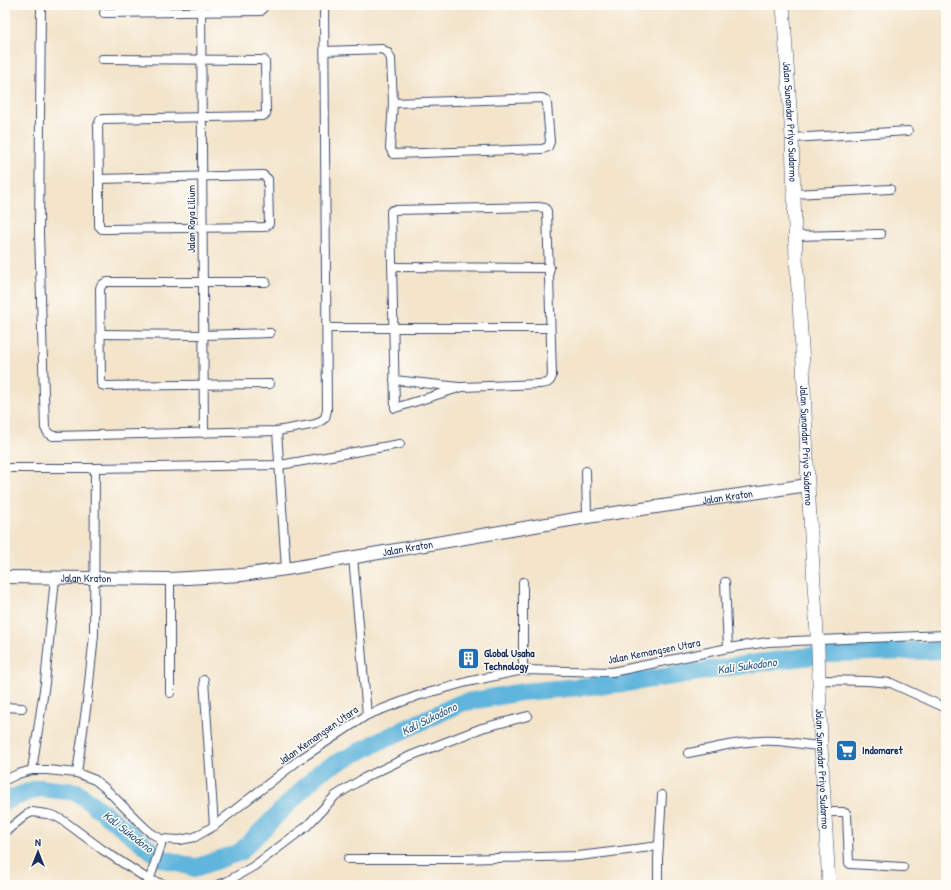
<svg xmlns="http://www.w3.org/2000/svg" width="951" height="890" viewBox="0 0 951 890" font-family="'Patrick Hand',sans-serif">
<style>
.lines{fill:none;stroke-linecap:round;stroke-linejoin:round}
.river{stroke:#60b5dc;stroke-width:18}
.street-casing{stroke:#3b4a6e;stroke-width:10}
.secondary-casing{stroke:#3b4a6e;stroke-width:14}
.primary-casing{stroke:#3b4a6e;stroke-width:14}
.street{stroke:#fff;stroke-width:8}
.secondary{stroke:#fff;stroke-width:12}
.primary{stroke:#fff;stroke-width:13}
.labels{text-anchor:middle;stroke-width:3;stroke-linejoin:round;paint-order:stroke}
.street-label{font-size:11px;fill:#1b2f5e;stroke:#fdfcf7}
.poi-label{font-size:11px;font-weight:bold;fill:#1b2f5e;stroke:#fdfcf7;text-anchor:start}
.water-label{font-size:12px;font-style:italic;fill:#335e8a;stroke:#fdfcf7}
</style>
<rect width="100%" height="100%" fill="#fdfcf7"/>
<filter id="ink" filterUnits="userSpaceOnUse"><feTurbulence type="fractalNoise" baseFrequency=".025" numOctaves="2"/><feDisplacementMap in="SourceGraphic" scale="8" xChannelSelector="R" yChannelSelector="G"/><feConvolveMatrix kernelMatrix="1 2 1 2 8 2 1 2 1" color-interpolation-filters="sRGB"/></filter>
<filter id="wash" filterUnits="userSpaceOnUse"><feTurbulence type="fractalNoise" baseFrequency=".012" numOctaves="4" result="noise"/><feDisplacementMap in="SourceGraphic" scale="16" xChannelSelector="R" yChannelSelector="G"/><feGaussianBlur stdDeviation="0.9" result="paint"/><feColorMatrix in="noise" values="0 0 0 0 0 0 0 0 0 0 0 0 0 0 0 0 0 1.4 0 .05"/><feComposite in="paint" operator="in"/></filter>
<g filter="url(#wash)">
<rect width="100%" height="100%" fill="#f3e4ca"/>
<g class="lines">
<polyline class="river" points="5,801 39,788 77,792 161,858 195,868 240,852 321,771 382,740 461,703 522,692 626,683 757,663 835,653 946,650"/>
</g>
</g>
<g filter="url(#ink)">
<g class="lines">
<defs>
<g id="street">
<polyline points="41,5 39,233 45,428 48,433 53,436 277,431 316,424 325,418 327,410 324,5"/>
<polyline points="201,5 204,433"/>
<polyline points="104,13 261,11 265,5"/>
<polyline points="325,51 382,49 388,53 391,59 393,103 390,148 393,154 542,149 548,147 550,142 547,104 546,100 542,98 393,103"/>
<polyline points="792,138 908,131"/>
<polygon points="263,175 268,179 269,224 265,227 108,229 102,229 99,226 99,179"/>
<polyline points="99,179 98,125 100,120 103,119 263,116 266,114 265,62 264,60 102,59"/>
<polyline points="794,194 890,189"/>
<path d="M538 207 545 208 547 211 552 376C550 384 546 383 538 384L462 387 395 408 391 211 393 210Z"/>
<polyline points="795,236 881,234"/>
<polyline points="393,267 550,268"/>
<polyline points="266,282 107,282 103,284 100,288 101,383 102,385 105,386 270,384"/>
<polyline points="327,328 550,328"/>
<polyline points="101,334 203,335 270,333"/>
<polyline points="394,380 459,387"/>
<polyline points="277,431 286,569"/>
<polyline points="5,468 95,468 280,465 400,444"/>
<polyline points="586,471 587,517"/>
<polyline points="353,557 367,715"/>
<polyline points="170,579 170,693"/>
<polyline points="725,582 728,648"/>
<polyline points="523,670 523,582"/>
<polyline points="204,680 214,826"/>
<polyline points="820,680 868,681 891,683 946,708"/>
<polyline points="5,707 22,708"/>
<path d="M688 753C716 748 746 739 776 741 791 742 806 745 821 746"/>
<polyline points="32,770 45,683 55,578"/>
<polyline points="77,773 87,702 94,635 95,468"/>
<polyline points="5,780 18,774 32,770 47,770 77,773 95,780 106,789 144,827 151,833 161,839 180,840 195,837 214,826 299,760 367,715 417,696 467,682 523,670 612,672 728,648 768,642 946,635"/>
<polyline points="826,812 843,812 847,814 849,863 850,864 903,867"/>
<polyline points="5,832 26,815 32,812 47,814 55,816 64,821 103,850 149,880 167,885"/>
<polyline points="348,859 460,859 579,856 659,846"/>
<polyline points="148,884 161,845 161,839"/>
<polyline points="218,885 226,882 254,866 307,826 335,796 364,778 410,756 482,728 528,716"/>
<polyline points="658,885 658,859 662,795"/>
</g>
<g id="secondary">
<path id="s1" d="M5 577 170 579 241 575 286 569 587 517 808 485"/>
</g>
<g id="primary">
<path id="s2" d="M783 5 792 138 796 258 803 363 808 485 818 650 821 746 829 885"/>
</g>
</defs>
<use href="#street" class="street-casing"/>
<use href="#secondary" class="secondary-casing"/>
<use href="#primary" class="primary-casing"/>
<use href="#street" class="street"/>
<use href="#secondary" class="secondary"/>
<use href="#primary" class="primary"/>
</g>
</g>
<defs>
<symbol id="building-square" viewBox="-11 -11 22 22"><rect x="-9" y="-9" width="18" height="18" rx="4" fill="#1f6fb2" stroke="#fdfcf7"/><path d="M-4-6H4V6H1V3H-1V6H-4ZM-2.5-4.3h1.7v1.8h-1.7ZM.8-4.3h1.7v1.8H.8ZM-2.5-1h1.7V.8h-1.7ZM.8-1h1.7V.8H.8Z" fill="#fff"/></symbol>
<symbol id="supermarket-square" viewBox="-11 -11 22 22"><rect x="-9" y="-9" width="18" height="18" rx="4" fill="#1f6fb2" stroke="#fdfcf7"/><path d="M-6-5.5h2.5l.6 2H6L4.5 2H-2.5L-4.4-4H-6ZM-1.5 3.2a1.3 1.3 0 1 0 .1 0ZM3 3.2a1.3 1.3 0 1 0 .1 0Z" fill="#fff"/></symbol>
</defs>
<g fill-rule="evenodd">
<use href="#building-square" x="456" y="646" width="25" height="25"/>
<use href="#supermarket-square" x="834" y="738" width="25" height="25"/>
</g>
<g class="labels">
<g class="street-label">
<text dy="4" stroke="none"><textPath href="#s2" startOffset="117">Jalan Sunandar Priyo Sudarmo</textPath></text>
<text transform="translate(191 219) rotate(-90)" y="4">Jalan Raya Lilium</text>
<text dy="4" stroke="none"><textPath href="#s2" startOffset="441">Jalan Sunandar Priyo Sudarmo</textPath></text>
<text dy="4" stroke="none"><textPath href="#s1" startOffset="729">Jalan Kraton</textPath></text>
<text dy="4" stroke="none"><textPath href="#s1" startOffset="405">Jalan Kraton</textPath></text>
<text dy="4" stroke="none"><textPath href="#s1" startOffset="81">Jalan Kraton</textPath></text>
<text transform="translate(654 651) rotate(-11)" y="4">Jalan Kemangsen Utara</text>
<text transform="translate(318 735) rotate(-35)" y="4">Jalan Kemangsen Utara</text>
<text dy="4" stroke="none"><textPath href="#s2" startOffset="765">Jalan Sunandar Priyo Sudarmo</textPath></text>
</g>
<g class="poi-label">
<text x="484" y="657">Global Usaha<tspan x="484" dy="13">Technology</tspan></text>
<text x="862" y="754">Indomaret</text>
</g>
<g class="water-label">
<text transform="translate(747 666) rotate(-8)" y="4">Kali Sukodono</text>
<text transform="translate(429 719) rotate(-26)" y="4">Kali Sukodono</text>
<text transform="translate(128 832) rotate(38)" y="4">Kali Sukodono</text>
</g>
</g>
<rect width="951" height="890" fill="none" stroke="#fdfcf7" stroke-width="20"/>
<g transform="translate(38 852)" stroke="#fdfcf7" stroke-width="3" paint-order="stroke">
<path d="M0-3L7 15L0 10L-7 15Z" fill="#1b2f5e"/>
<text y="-6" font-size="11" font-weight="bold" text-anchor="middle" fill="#1b2f5e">N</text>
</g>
</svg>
